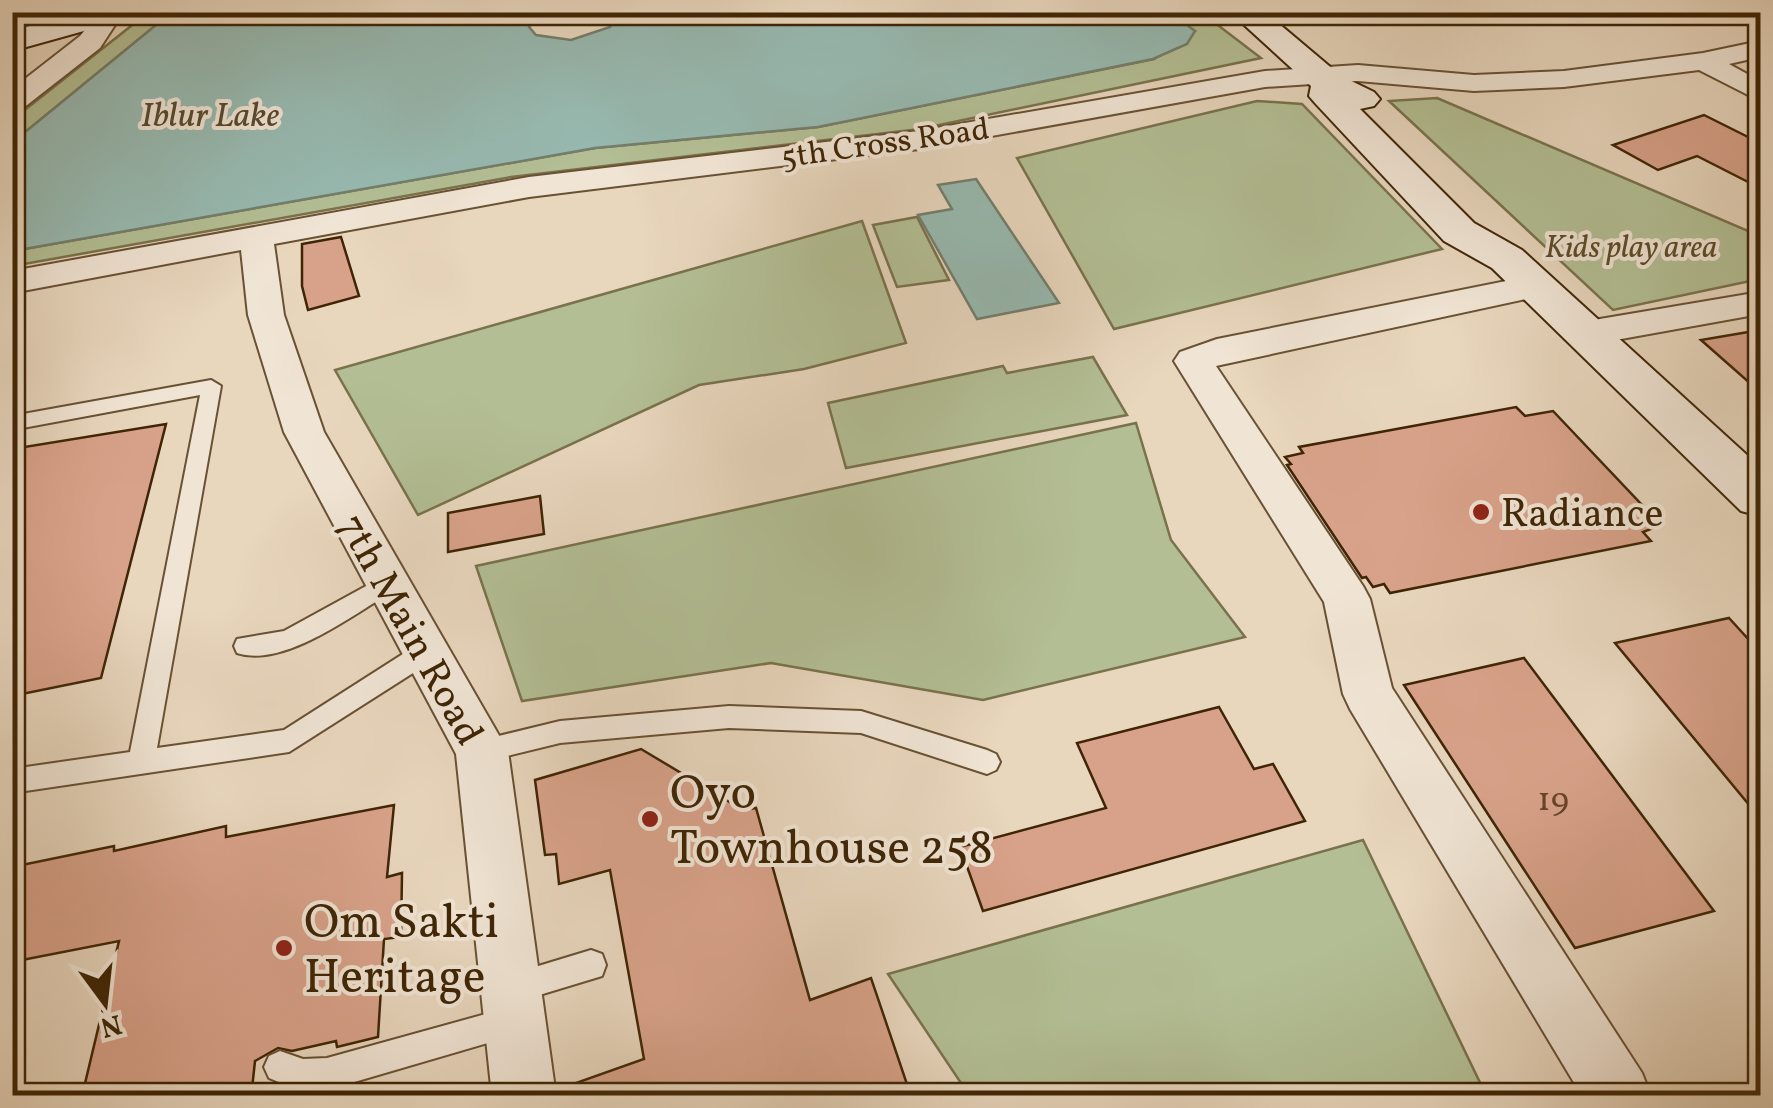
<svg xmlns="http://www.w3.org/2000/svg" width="1773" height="1108" viewBox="0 0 1773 1108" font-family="Vollkorn,serif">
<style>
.green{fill:#b3be94;stroke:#79724c;stroke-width:2.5}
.water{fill:#97b9b0;stroke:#747e6c;stroke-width:2.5}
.building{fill:#d8a28a;stroke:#3f2505;stroke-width:2.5}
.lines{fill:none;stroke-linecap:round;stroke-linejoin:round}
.lane-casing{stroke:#695133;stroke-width:4}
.street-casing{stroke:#695133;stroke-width:4}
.secondary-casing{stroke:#3f2505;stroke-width:4}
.highway-casing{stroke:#3f2505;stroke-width:4}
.lane{fill:#f0e4d4;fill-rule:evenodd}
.street{fill:#f0e4d4;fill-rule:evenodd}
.secondary{fill:#f0e4d4;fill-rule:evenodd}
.highway{fill:#e4bb7e;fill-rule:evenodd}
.rail-casing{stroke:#3f2505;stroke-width:8}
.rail{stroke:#f0e4d4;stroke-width:5;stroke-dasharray:14;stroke-linecap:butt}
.poi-dot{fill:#8f2418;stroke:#f0e4d4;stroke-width:4}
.labels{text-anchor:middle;stroke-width:8;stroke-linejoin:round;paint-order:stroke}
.far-street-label{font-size:32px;fill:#3f2505;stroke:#f0e4d4}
.far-park-label{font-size:32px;font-style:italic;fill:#5c4b29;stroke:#f0e4d4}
.far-water-label{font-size:35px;font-style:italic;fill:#554a30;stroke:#f0e4d4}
.number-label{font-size:35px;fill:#654426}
.poi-label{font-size:40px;fill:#3f2505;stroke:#f0e4d4;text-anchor:start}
.street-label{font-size:40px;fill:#3f2505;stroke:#f0e4d4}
.near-poi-label{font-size:48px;fill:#3f2505;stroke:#f0e4d4;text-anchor:start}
</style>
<rect width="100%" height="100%" fill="#e8d6bd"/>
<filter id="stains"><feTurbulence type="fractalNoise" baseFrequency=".002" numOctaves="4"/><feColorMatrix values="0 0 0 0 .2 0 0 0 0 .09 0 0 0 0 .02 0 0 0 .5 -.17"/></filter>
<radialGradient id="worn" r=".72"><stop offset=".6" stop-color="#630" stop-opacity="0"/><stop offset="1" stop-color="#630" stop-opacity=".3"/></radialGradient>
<g class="green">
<polygon points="155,13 190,13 156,25 13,142 12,120 145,15"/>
<polygon points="1169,13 1202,13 1261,58 920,129 511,177 13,266 13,251 595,148 818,127 1154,59 1195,31"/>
<polygon points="1437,98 1760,236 1760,279 1613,310 1389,101"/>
<polygon points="1257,101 1302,104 1442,249 1114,329 1017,158"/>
<polygon points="917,217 949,280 897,287 873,225"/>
<polygon points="862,221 906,343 804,369 699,385 418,515 335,370"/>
<polygon points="1093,357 1127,415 846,468 828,403 1003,366 1007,373"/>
<polygon points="1136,423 1171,540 1245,637 983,700 771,663 522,701 476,566"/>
<polygon points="1363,840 1486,1095 969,1095 888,974"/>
</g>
<g class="water">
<polygon points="612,13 1169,12 1195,31 1187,44 1153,59 818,127 595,148 13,251 13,142 156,25 190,12 541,12 529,27 536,35 571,40 610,27 615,18"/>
<polygon points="976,179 1059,303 977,319 918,215 952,209 938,185"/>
</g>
<g class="building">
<polygon points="1704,115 1760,143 1760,188 1697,156 1658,170 1613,145"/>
<polygon points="341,237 359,296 308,310 302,286 302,244"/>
<polygon points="1760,330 1760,392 1701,340"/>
<polygon points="1516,407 1525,416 1553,411 1661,525 1643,532 1651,541 1390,593 1384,584 1373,587 1366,577 1362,578 1287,465 1291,464 1285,457 1303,453 1299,447"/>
<polygon points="166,424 101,678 12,696 12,449"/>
<polygon points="540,496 544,534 448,552 448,513"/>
<polygon points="1729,618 1760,652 1760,818 1615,643"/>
<polygon points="1524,658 1714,911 1575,948 1404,685"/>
<polygon points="1219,707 1254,769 1273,764 1305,821 983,911 960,847 1106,808 1077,743"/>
<polygon points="641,749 743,810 756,808 810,1000 871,978 911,1096 560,1096 559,1089 644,1059 610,870 559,884 556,854 545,855 535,780"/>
<polygon points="394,805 387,877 402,873 401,937 384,939 378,1037 337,1047 336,1041 292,1051 278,1048 255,1061 252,1089 227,1096 82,1096 119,941 12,962 12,867 114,846 114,851 226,826 226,837"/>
</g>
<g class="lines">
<defs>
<g id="lane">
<path d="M1470 12C1499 12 1581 7 1603 19L1596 23 1476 16Z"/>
<polygon points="211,380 221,386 157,748 284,730 417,645 426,642 435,645 438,652 435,659 289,752 12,793 12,769 130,752 200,395 12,430 12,416"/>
<path d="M388 574 396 577 400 583 396 589C357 612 284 669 237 653L234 646 237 639 284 631Z"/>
<polygon points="729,706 861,711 987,750 996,754 1000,762 996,770 987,774 861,733 729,728 560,743 482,762 473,759 469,751 473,743 482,740 560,721"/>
<polygon points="591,950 602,954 606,965 602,976 513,1003 502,999 498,988 502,977"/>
<path d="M511 1007 522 1011 526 1022 522 1033 327 1090C305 1091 289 1087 269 1078L264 1067 269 1056 280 1051 303 1059 327 1058Z"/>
</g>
<g id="street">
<polygon points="87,12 107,12 115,25 100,48 22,109 12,112 12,89 80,36 89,25 84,17"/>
<polygon points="1760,41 1760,57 1729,64 1760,81 1760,101 1699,70 1564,87 1474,91 1358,81 1265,87 919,149 529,197 274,244 284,315 324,432 508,751 556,1096 492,1096 456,754 284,432 248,315 241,250 12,293 12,271 529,177 919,131 1265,71 1358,65 1474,75 1564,71 1703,53"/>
<polygon points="1536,275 1549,278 1554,286 1549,294 1216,366 1363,586 1370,599 1392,688 1642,1073 1651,1096 1582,1096 1350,709 1343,694 1324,602 1174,361 1180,352 1217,339"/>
<polygon points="1760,292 1760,314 1588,345 1575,341 1569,333 1575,325 1588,321"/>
</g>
<g id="secondary">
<polygon points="79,12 131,12 127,19 12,51 12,31"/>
<polygon points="1230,12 1265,12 1341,76 1374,92 1380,99 1374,106 1360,109 1474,223 1522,250 1760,467 1760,516 1741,511 1492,268 1444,241 1315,103 1309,96 1311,86"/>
</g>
<polygon id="highway" points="12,12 60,12 56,19 12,30"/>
</defs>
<use href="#lane" class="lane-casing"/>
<use href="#street" class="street-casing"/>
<use href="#secondary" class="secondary-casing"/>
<use href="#highway" class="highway-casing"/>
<use href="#lane" class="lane"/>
<use href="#street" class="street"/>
<use href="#secondary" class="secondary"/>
<use href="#highway" class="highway"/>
<defs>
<polyline id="rail" points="12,18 35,12"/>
</defs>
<use href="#rail" class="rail-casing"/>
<use href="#rail" class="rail"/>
</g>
<g class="poi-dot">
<circle cx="1481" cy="512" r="10"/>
<circle cx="650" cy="819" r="10"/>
<circle cx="284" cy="948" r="10"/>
</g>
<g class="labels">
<g class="far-street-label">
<text transform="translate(885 142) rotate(-8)" y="11">5th Cross Road</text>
</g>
<g class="far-park-label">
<text x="1631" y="257">Kids play area</text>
</g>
<g class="far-water-label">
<text x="210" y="126">Iblur Lake</text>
</g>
<g class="number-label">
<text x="1553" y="810">19</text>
</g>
<g class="poi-label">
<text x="1501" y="526">Radiance</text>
</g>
<g class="street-label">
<text transform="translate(412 629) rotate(61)" y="14">7th Main Road</text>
</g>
<g class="near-poi-label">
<text x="670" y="808">Oyo<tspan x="670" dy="55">Townhouse 258</tspan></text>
<text x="304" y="937">Om Sakti<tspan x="304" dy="55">Heritage</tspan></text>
</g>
</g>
<rect width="1773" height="1108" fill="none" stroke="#e8d6bd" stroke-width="50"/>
<rect x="15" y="15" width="1743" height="1078" fill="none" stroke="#3f2505" stroke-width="5"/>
<rect x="25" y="25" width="1723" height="1058" fill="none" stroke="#3f2505" stroke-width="2.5"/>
<g transform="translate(105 1003) rotate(165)" stroke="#f0e4d4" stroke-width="8" paint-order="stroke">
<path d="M0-8L18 38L0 25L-18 38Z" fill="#3f2505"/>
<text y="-15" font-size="28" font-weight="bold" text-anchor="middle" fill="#3f2505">N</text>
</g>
<rect width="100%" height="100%" filter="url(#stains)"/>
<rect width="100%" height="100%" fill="url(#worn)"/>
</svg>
